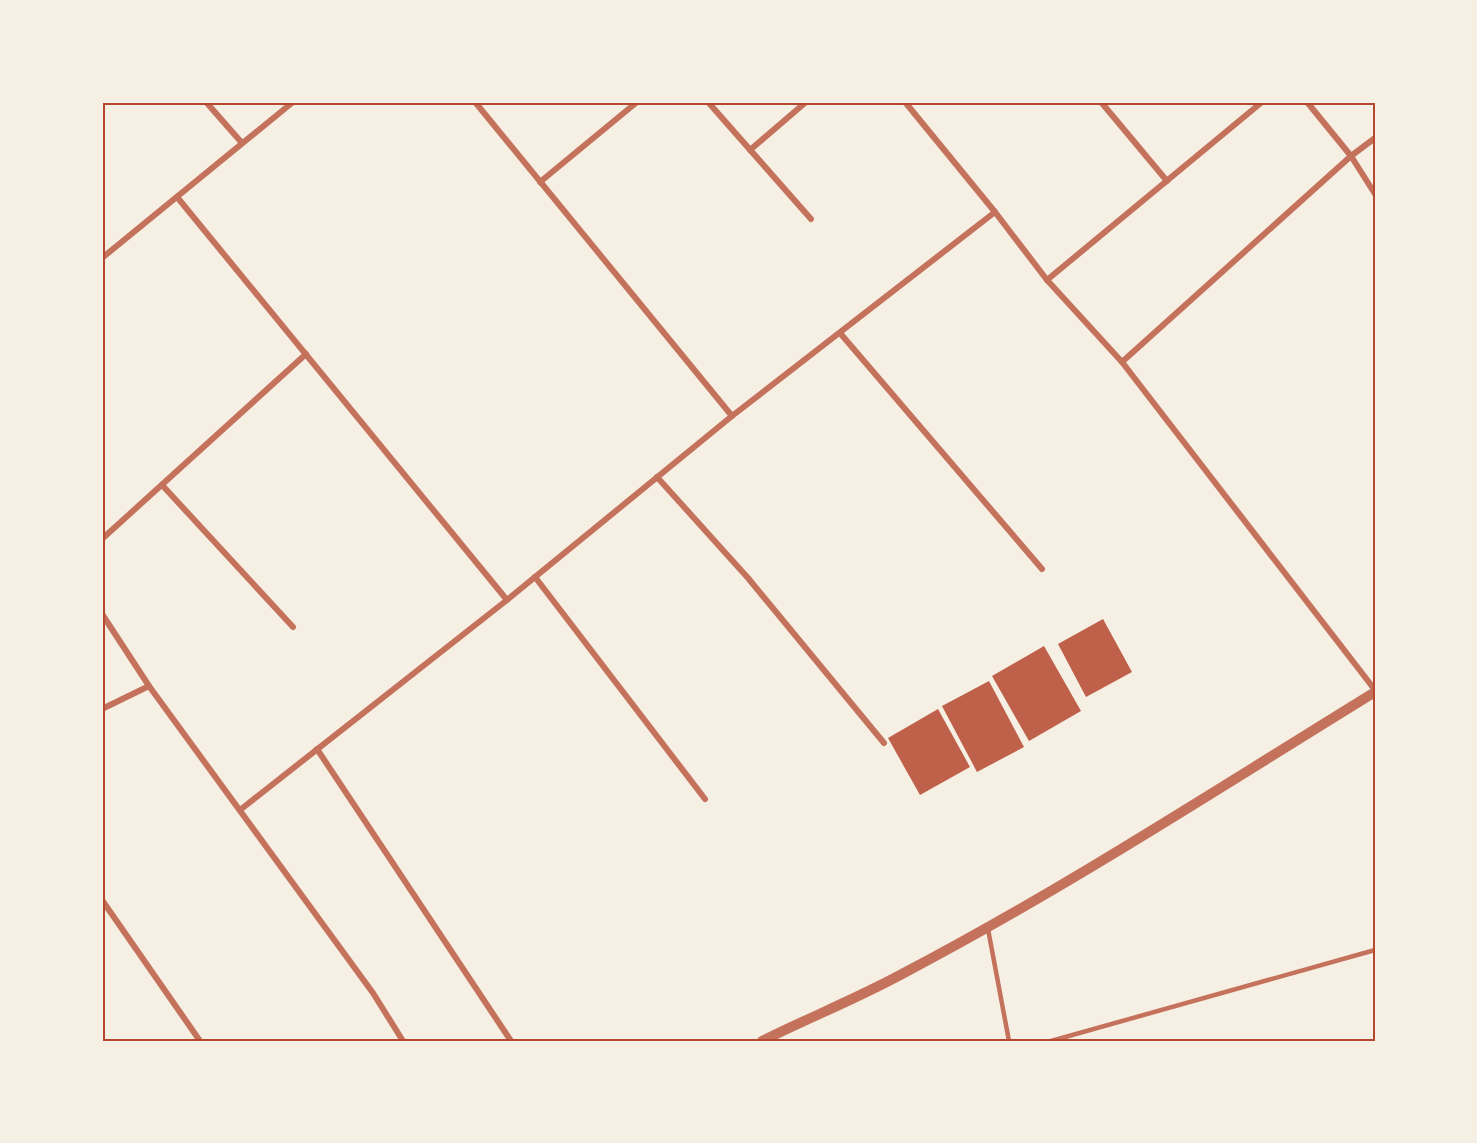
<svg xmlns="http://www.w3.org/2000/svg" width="1477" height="1143" viewBox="0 0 1477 1143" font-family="'Varela Round',sans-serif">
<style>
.building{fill:#bf614a}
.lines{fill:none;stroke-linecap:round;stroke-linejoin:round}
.service{stroke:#c5725c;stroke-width:4.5}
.minor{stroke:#c5725c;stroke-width:6}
.tertiary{stroke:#c5725c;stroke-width:10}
.neatline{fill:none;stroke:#b5482f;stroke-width:2}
</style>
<rect width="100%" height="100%" fill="#f6efe4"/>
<g class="building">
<polygon points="1103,619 1132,672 1086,697 1058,644"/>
<polygon points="1044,646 1081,711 1029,741 992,676"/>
<polygon points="989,681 1024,747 977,772 942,706"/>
<polygon points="938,709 970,767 920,795 888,738"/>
</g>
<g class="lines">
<g class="service">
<polyline points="988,929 1009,1041"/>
<polyline points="1051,1041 1375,950"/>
</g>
<g class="minor">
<polyline points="206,102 242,143"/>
<polyline points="475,102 732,416"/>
<polyline points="708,102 811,219"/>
<polyline points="905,102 995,212 1047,280 1122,362 1375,690"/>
<polyline points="1101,102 1167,181"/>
<polyline points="1307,102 1351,156 1375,194"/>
<polyline points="750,150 806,102"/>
<polyline points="540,182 637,102"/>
<polyline points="177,197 507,600"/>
<polyline points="102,258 293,102"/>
<polyline points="1047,280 1262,102"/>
<polyline points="840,333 1042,569"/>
<polyline points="1122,362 1351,156 1375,138"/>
<polyline points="657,477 748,578 884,743"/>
<polyline points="162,485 293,627"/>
<polyline points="102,539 306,354"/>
<polyline points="535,577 705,799"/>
<polyline points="102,614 149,686 373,993 403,1041"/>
<polyline points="102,709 149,686"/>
<polyline points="317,749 511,1041"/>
<polyline points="240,810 507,600 732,416 995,212"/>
<polyline points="102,900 200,1041"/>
</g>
<path class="tertiary" d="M762 1041C808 1018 856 999 902 974 1064 889 1219 788 1375 692"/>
</g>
<rect width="1477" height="1143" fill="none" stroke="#f6efe4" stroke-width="207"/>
<rect x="104" y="104" width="1270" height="936" class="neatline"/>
</svg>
